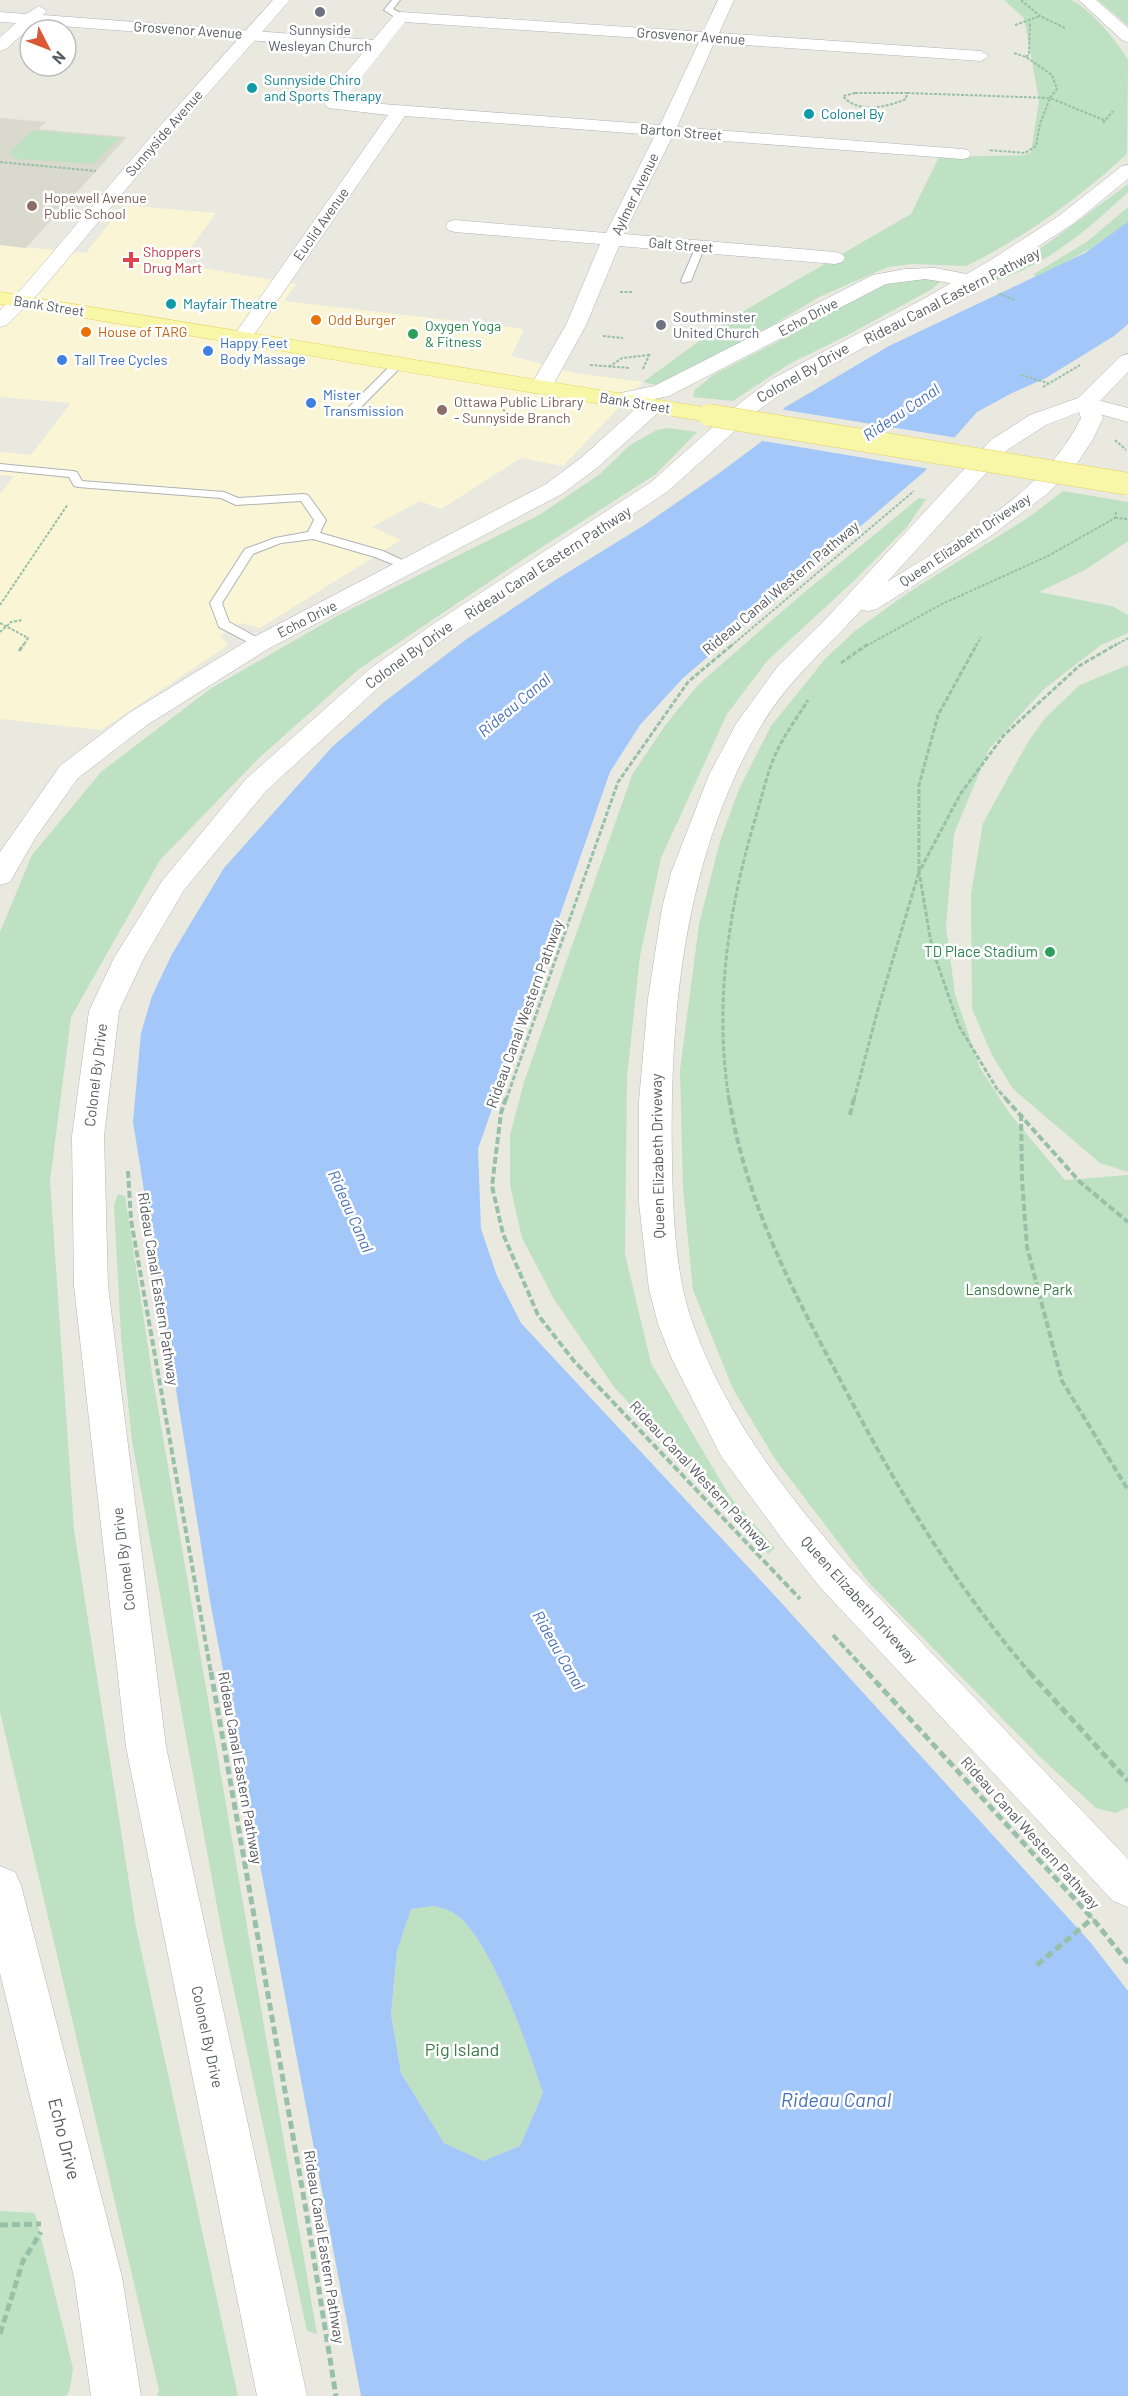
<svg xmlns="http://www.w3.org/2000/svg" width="1128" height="2396" viewBox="0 0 1128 2396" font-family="Barlow,sans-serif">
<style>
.commercial{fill:#faf6d5}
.education{fill:#dad9ce}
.green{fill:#bde1c2}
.water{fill:#a2c7f8;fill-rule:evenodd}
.pier{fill:#eae9e0}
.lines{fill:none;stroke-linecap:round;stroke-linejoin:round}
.lane-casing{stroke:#b0b2b7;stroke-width:2}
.street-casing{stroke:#b0b2b7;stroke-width:1}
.secondary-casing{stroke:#b4b5bc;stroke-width:1}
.primary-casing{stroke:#e5d15e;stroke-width:1}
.path-far3{stroke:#98c0a8;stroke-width:2;stroke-dasharray:3 1.5;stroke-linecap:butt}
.path-far2{stroke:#98c0a8;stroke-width:3;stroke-dasharray:5 2;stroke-linecap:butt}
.path-far1{stroke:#98c0a8;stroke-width:4;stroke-dasharray:7 3;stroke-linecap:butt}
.path{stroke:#98c0a8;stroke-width:5;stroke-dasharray:8 4;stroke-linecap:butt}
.lane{fill:#fff;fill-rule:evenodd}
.street{fill:#fff;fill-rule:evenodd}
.secondary{fill:#fff;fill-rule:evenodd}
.primary{fill:#f8f6a7;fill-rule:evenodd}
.primary-bridge-casing{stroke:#e5d15e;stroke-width:23;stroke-linecap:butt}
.primary-bridge{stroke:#f8f6a7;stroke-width:22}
.worship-dot{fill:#6b7280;stroke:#fff;stroke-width:2}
.culture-dot{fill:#0f9aa8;stroke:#fff;stroke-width:2}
.education-dot{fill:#8d6e63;stroke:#fff;stroke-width:2}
.health-dot{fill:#e0444e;stroke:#fff;stroke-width:2}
.food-dot{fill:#e8710a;stroke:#fff;stroke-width:2}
.leisure-dot{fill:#2e9e5b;stroke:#fff;stroke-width:2}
.shop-dot{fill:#3f7fe0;stroke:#fff;stroke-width:2}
.labels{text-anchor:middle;stroke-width:5;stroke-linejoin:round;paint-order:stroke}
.far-street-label{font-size:14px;fill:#595b60;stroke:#fff}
.far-worship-label{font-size:14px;fill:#5b616d;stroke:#fff}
.far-culture-label{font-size:14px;fill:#0d838f;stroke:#fff;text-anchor:start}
.far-education-label{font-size:14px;fill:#785e54;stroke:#fff;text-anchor:start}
.far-health-label{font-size:14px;fill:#be3a42;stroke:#fff;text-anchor:start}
.far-food-label{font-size:14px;fill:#c56008;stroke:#fff;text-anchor:start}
.far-leisure-label{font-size:14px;fill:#27864d;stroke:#fff;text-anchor:start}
.far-shop-label{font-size:14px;fill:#366cbe;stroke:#fff;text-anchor:start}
.street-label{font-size:15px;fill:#595b60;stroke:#fff}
.leisure-label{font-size:15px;fill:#27864d;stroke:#fff;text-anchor:end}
.park-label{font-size:15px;fill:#3a7d46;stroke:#fff}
.water-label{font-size:16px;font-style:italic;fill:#4870b8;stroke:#fff}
.near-park-label{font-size:18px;fill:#3a7d46;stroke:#fff}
.near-street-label{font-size:18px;fill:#595b60;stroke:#fff}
.near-water-label{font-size:20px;font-style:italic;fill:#4870b8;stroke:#fff}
</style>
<rect width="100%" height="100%" fill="#eae9e0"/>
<polygon class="commercial" points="124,205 216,213 179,264 296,284 284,301 524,329 511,356 575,373 643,382 563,466 521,458 441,509 420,501 372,527 401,540 260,628 241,623 232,628 220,636 228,645 101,730 0,719 0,494 14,476 0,475 0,452 31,455 71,403 0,397 0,245 86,253"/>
<polygon class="education" points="0,118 46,122 38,129 127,137 26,248 0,245"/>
<g class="green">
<path d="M1004 0C1022 0 1054 0 1070 0 1086 3 1121 46 1128 60L1127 154C1079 198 1024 238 966 266L913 264 888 267 819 297 755 336 656 385 643 382 728 320 911 214 939 157 1024 155 1031 152 1039 100 1024 18Z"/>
<polygon points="1098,0 1128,0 1128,26"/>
<polygon points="33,130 120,138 93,164 17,159 9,153"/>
<path d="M1128 184V192C1081 236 1041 270 978 286L1051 241Z"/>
<path d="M1128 207V222C1099 246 1067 262 1035 278L1034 274 1088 241Z"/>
<polygon points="916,277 942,280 932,289 846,336 789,364 733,401 693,397 695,390 713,375 777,342 857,294 876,285"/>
<polygon points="668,428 697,432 656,474 525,558 359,669 258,759 160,860 71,1017 50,1181 74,1530 136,1927 238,2396 157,2396 159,2390 0,1712 0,932 32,855 101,772 210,689 337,616 539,515 600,474 630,445 657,430"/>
<polygon points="1063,491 1128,502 1128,541 1085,570 1039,592 1112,606 1128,615 1128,633 1101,645 1044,689 989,749 954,834 946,926 955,994 980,1068 1010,1114 1065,1180 1128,1175 1128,1807 1116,1813 1096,1808 1040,1757 870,1584 775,1459 733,1389 693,1290 683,1189 680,1070 699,924 720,841 739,789 771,726 825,659 855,631 909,592 1029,517"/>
<polygon points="919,498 926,499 907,527 857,578 767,661 727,714 661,858 640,956 627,1077 625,1254 651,1363 729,1495 775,1548 768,1554 614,1387 554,1299 522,1238 510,1185 510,1135 524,1082 632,775 666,724 699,684 801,595"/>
<polygon points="1128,665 1128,1172 1100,1163 1013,1089 992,1055 972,1009 971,894 983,823 1028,742 1046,717 1080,685"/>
<polygon points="118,1194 125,1196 153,1379 317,2334 307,2331 223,1939 132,1441 121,1336 114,1205"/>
<path d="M434 1906C440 1908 447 1909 452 1912 490 1933 529 2051 543 2093L520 2146 483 2161 444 2143 401 2073 391 2014 397 1951 411 1909Z"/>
<polygon points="0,2211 35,2213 73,2368 70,2389 66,2396 0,2396"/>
</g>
<path class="water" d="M1128 222V324L1114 336 1046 378 1012 393 977 412 924 472 683 678 640 725 610 772 478 1149 481 1229 497 1276 521 1323 776 1597 1091 1943 1128 1991V2396H361L210 1601 133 1122 141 1033 152 996 172 954 224 868 332 747 384 702 468 638 557 579 643 526 718 474 761 442 784 408 889 346 1085 253ZM434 1906C440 1908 446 1909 452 1912 490 1933 529 2051 543 2093L520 2146 483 2161 444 2143 401 2073 391 2014 397 1951 411 1909Z"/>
<polygon class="pier" points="779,409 958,438 930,469 758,440"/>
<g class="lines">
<defs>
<g id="lane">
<polygon points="392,0 400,0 393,9 404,15 404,19 398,19 384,10"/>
<polygon points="697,244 705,246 691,281 683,283 681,281"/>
<polygon points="399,360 404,363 403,365 353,415 345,415 345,411 395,361"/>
<polygon points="0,464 73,471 77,472 82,481 224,492 238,498 304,494 308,495 326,520 320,533 383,551 415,566 413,569 405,569 375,557 313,539 281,543 253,554 222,603 229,622 263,641 265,644 259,648 219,627 210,603 245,549 275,538 308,532 314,520 301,501 236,505 221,498 78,487 74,486 69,477 0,470"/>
</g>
<g id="street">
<path d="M718 0H734L719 33 981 51 989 56 981 61 714 43 677 127 962 149 968 150 971 154 968 158 962 159 672 137 624 234 835 252 842 254 845 258 842 262 835 264 619 246 586 325 552 387 549 392 541 393 533 392 530 387 566 325 600 244 455 232 448 230 446 226 448 222 455 220 606 233 655 135 405 116 249 342 242 344 235 342 232 338 388 115 328 108 325 104 328 94 366 49 34 24 6 49 0 51V37L16 23 0 22V12L26 14 39 6 47 11 43 15 373 40 395 14 401 12 703 32ZM405 22 699 42 660 125 343 101Z"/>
<polygon points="935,268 977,276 980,280 977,284 970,286 925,279 886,284 669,396 624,405 616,404 613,399 616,394 654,386 873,275 905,269"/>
<polygon points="1086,397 1128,408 1128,422 1078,408 1075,403 1078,398"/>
<polygon points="652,400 660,401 663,406 660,411 597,468 562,494 268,649 147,725 78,778 36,837 10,882 0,885 0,852 60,766 129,713 250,639 546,484 581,458 644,401"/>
<polygon points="0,1866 15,1872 21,1885 122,2277 141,2396 91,2396 74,2277 0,1973"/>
</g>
<g id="secondary">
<polygon points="273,0 290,0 173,133 39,293 7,325 0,327 0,310 25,285 161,125"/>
<polygon points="1079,0 1096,0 1128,28 1128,42 1122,40"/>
<polygon points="1128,165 1128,179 1074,223 1008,266 941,305 788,389 756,412 667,492 454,632 389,678 266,791 184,890 144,958 119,1011 104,1136 108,1286 166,1747 307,2396 257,2396 126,1747 74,1286 72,1136 89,1011 114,958 162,881 246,779 371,668 436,622 651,482 740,403 772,379 927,297 994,258 1060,215 1122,166"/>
<path d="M1128 354V372L1097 404 1103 418 1093 439 1078 462 1047 494 992 535 877 609 868 611 861 610C827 648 787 681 761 726 684 857 669 1013 672 1162 673 1213 675 1276 693 1324 725 1415 785 1492 847 1564L1128 1859V1907L1113 1901 819 1586 785 1543 721 1456 671 1357 658 1324 649 1289 639 1203V1101L648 999 662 908 671 873 709 775 736 724 778 666 822 623 991 440 1030 415 1078 398 1121 356ZM1079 412 1081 418C1044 495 956 538 887 582L1007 450 1046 425Z"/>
</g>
<polygon id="primary" points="0,292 709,408 717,410 720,415 717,420 709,422 0,304"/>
</defs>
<use href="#lane" class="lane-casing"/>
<use href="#street" class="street-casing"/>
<use href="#secondary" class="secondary-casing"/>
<use href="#primary" class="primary-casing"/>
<g class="path-far3">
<polyline points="1021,0 1040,16 1065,28"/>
<polyline points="1015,25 1040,16"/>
<polyline points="1014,53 1026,57 1052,75 1057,89 1050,98 1106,121"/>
<polyline points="1026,57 1029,54 1030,22"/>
<path d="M855 93H907L906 99C888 107 857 114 843 96Z"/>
<polyline points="907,93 1050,98 1040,124 1036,146 1025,153 988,150"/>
<polyline points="1103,123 1113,111"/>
<polyline points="0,162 96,171"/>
<polyline points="620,292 633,292"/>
<polyline points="999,294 1015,300"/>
<polyline points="603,336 623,338"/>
<polyline points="590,365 630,368"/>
<polyline points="609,367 622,358 649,355"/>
<polyline points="643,369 650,353"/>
<polyline points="1021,375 1048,383"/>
<polyline points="1043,387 1080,365"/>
<polyline points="503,409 510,419"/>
<polyline points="1115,440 1126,450"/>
<polyline points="1115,518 1128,519"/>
<polyline points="0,605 68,504"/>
<polyline points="0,623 28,638 23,646"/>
<polyline points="0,632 11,622 23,620"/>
<polyline points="731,646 914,491"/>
<polyline points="866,646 942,604 1048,556 1115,518 1116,512"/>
<polyline points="976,646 981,637"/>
<polyline points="1114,646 1128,638"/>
</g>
<g class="path-far2">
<polyline points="19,651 24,644"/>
<polyline points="841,663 868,644"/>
<polyline points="506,1100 618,782 688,682 733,644"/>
<path d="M729 1100C714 1003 728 910 756 816 763 793 768 768 779 747 787 731 799 715 808 700"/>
<polyline points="854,1100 878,1009 919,872 919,785 938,715 977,644"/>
<polyline points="1007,1100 997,1089 959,1026 932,948 919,872 961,793 1004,735 1079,666 1117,644"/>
</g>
<g class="path-far1">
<polyline points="506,1098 501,1113 492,1186 503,1234 538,1315 574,1361 800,1599"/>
<path d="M729 1098C745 1198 789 1284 836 1372 892 1480 951 1581 1030 1673"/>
<polyline points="1005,1098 1080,1182 1128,1222"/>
<polyline points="1021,1114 1022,1180 1027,1247 1062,1381 1128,1490"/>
<polyline points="850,1115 854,1098"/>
<polyline points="128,1171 131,1220 211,1673"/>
<polyline points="833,1635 868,1673"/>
</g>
<g class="path">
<polyline points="211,1672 306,2210 336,2396"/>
<polyline points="867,1672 1093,1919 1128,1963"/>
<polyline points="1029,1672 1128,1781"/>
<polyline points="1037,1965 1093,1918"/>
<polyline points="0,2225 41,2224"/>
<polyline points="0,2334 23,2261 41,2232"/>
</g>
<use href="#lane" class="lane"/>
<use href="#street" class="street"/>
<use href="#secondary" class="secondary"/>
<use href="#primary" class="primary"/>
<defs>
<polyline id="primary-bridge" points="709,415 1128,484"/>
</defs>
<use href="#primary-bridge" class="primary-bridge-casing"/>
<use href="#primary-bridge" class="primary-bridge"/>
</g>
<g class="worship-dot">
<circle cx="320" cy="12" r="6"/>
<circle cx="661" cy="325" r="6"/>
</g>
<g class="culture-dot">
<circle cx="252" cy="88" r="6"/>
<circle cx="809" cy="114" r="6"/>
<circle cx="171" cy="304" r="6"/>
</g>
<g class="education-dot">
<circle cx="32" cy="206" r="6"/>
<circle cx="442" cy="410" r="6"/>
</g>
<path class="health-dot" d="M128 251h6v6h6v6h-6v6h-6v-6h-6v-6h6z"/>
<g class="food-dot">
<circle cx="316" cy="320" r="6"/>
<circle cx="86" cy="332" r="6"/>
</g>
<g class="leisure-dot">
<circle cx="413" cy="334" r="6"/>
<circle cx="1050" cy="952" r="6"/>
</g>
<g class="shop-dot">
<circle cx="208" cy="351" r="6"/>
<circle cx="62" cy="360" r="6"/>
<circle cx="311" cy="403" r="6"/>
</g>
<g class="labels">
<g class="far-street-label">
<text transform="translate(188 30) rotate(4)" y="5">Grosvenor Avenue</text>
<text transform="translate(691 36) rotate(4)" y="5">Grosvenor Avenue</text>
<text transform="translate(681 132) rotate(5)" y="5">Barton Street</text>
<text transform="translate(164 133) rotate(-49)" y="5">Sunnyside Avenue</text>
<text transform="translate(635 194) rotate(-64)" y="5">Aylmer Avenue</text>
<text transform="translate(321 224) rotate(-55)" y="5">Euclid Avenue</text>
<text transform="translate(681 245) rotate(5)" y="5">Galt Street</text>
<text transform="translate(49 306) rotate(9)" y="5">Bank Street</text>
<text transform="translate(808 317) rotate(-28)" y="5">Echo Drive</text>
<text transform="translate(635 403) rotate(9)" y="5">Bank Street</text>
<text transform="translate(965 540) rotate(-34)" y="5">Queen Elizabeth Driveway</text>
<text transform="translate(307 619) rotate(-27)" y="5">Echo Drive</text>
</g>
<g class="far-worship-label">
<text x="320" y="35">Sunnyside<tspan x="320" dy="16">Wesleyan Church</tspan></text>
<text x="673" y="322" text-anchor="start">Southminster<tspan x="673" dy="16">United Church</tspan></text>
</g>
<g class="far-culture-label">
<text x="264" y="85">Sunnyside Chiro<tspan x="264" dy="16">and Sports Therapy</tspan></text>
<text x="821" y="119">Colonel By</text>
<text x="183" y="309">Mayfair Theatre</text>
</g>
<g class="far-education-label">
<text x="44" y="203">Hopewell Avenue<tspan x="44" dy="16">Public School</tspan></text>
<text x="454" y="407">Ottawa Public Library<tspan x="454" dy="16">- Sunnyside Branch</tspan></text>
</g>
<g class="far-health-label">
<text x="143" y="257">Shoppers<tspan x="143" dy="16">Drug Mart</tspan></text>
</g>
<g class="far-food-label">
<text x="328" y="325">Odd Burger</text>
<text x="98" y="337">House of TARG</text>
</g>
<g class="far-leisure-label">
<text x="425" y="331">Oxygen Yoga<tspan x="425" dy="16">&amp; Fitness</tspan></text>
</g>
<g class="far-shop-label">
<text x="220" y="348">Happy Feet<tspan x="220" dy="16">Body Massage</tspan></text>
<text x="74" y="365">Tall Tree Cycles</text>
<text x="323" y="400">Mister<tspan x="323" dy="16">Transmission</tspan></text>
</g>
<g class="street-label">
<text transform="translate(952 296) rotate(-27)" y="5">Rideau Canal Eastern Pathway</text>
<text transform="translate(803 373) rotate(-30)" y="5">Colonel By Drive</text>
<text transform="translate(548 563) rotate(-33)" y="5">Rideau Canal Eastern Pathway</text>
<text transform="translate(781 588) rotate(-40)" y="5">Rideau Canal Western Pathway</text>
<text transform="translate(409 655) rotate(-36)" y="5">Colonel By Drive</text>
<text transform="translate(525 1014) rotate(-70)" y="5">Rideau Canal Western Pathway</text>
<text transform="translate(96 1075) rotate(-83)" y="5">Colonel By Drive</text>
<text transform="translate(658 1156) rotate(-91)" y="5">Queen Elizabeth Driveway</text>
<text transform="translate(158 1289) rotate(81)" y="5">Rideau Canal Eastern Pathway</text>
<text transform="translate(700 1476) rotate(47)" y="5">Rideau Canal Western Pathway</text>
<text transform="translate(124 1559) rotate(-97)" y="5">Colonel By Drive</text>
<text transform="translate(859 1600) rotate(48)" y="5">Queen Elizabeth Driveway</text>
<text transform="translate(240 1768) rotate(80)" y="5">Rideau Canal Eastern Pathway</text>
<text transform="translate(1030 1833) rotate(48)" y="5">Rideau Canal Western Pathway</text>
<text transform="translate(207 2037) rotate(78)" y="5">Colonel By Drive</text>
<text transform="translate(324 2247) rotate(81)" y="5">Rideau Canal Eastern Pathway</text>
</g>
<g class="leisure-label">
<text x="1038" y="957">TD Place Stadium</text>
</g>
<g class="park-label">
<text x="1019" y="1295">Lansdowne Park</text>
</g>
<g class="water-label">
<text transform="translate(901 412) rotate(-34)" y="6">Rideau Canal</text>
<text transform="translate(514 705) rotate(-40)" y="6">Rideau Canal</text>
<text transform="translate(351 1211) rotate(66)" y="6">Rideau Canal</text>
<text transform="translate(559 1650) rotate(60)" y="6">Rideau Canal</text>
</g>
<g class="near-park-label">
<text x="462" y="2056">Pig Island</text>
</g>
<g class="near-street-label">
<text transform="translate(64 2139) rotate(76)" y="6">Echo Drive</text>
</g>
<g class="near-water-label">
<text x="836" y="2107">Rideau Canal</text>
</g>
</g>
<g transform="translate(48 48) rotate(132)"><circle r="28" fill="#ffffff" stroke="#bdbdbf" stroke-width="1.5"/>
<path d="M0-4.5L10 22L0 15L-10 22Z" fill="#da5836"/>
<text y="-9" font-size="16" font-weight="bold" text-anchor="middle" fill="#595b60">N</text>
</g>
</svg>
